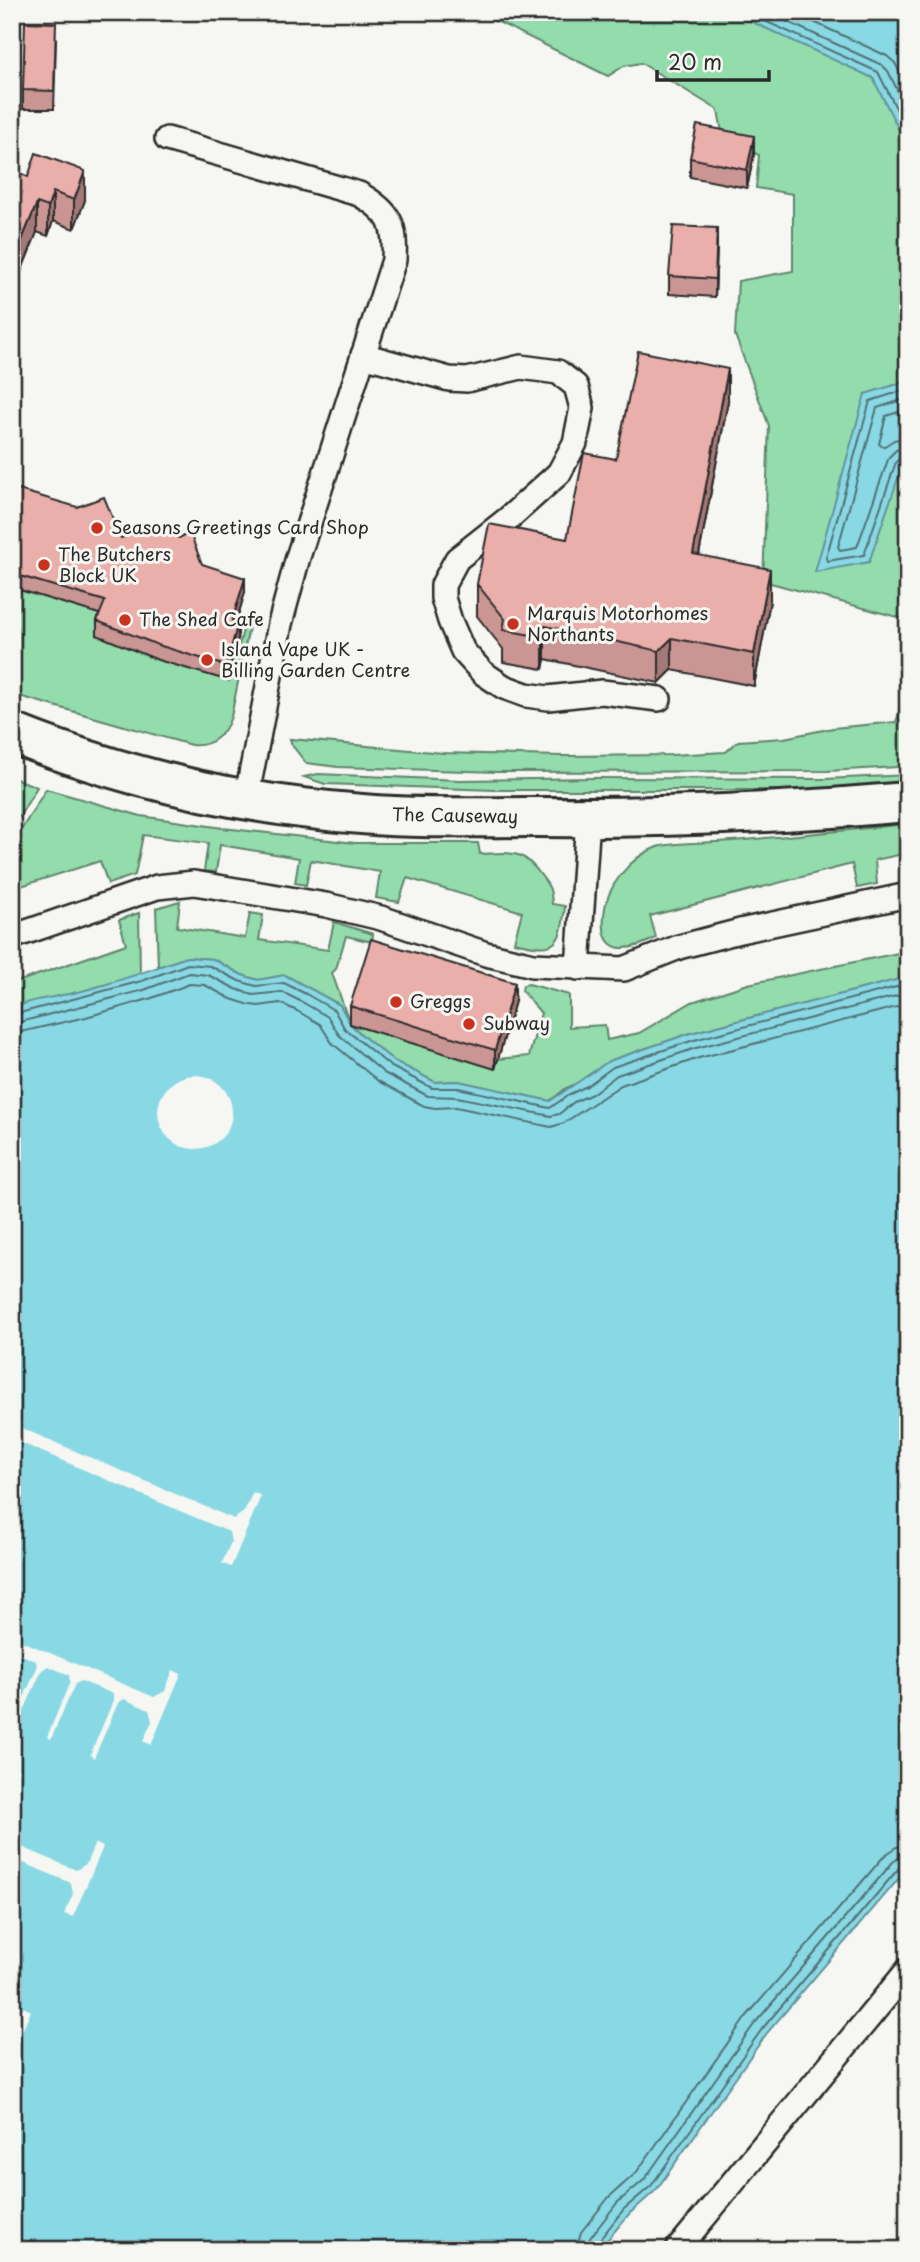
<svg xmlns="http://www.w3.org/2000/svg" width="920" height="2262" viewBox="0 0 920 2262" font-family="'Playpen Sans',sans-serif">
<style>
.green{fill:#93dcac;stroke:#5f846c;stroke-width:2}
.water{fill:#89d9e5;stroke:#63939b;stroke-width:2}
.pier{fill:#f6f6f2}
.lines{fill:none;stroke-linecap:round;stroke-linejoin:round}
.shore{stroke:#517175;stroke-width:2}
.lane-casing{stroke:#2b2b2b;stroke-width:28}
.secondary-casing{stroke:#2b2b2b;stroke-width:44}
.lane{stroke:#f6f6f2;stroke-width:23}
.secondary{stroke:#f6f6f2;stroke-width:38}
.wall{fill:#c99693;stroke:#2b2b2b;stroke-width:2}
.shaded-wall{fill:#a47a78;stroke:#2b2b2b;stroke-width:2}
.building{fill:#eaafab;stroke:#2b2b2b;stroke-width:2}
.poi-dot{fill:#c8321e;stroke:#f6f6f2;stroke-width:2.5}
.labels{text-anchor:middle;stroke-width:6;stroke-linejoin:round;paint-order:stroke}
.poi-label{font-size:18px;fill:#2b2b2b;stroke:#f6f6f2;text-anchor:start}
.street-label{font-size:18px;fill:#2b2b2b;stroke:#f6f6f2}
</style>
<rect width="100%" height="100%" fill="#f6f6f2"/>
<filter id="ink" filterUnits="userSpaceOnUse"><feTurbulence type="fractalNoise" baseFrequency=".0143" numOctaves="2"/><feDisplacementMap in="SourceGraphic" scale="14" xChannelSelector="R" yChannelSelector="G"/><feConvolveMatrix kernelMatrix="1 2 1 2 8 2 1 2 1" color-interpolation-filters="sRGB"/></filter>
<g filter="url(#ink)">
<g class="green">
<polygon points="494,12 731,12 874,78 908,148 908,381 865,394 903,464 908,463 908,620 763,581 769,426 735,335 738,281 793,271 793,194 756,188 759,155 723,137 718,110 641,63 624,66 608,76 492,19"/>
<path d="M13 588 85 608 102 615 184 667 229 681 247 616 251 617 231 717C224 736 212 747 191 745L12 694Z"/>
<polygon points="905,695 908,695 908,766 899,767 827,771 498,772 338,767 306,763 292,745 290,739 443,753 563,756 670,755 726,752 738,741 784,738 833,728 896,722"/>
<polygon points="318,774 460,780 595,778 825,779 908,775 908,783 832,790 494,790 325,784 304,777"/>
<polygon points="12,777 37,787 12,829"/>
<path d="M46 789 141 816 223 828 355 843H478L480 854C514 853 522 848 543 878 551 889 551 890 552 904L565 906C561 948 555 952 514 942L522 912 407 878 399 902 376 898 380 872 311 860 306 885 295 883 299 858 220 845 216 872 204 871 208 843 143 835 135 875 108 884 100 861 12 889V845Z"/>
<path d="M908 824V853L875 860 877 884 857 888 852 864 650 916 656 938C628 952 600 957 604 915 606 887 630 857 657 847 672 842 714 843 732 841 791 836 849 830 908 824Z"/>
<polygon points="180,901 177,927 245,938 250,913 263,915 259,940 328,950 334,922 373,934 372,942 346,936 336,969 332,973 350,1024 495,1068 498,1059 529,1056 541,1013 522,991 523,985 529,984 569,995 569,1027 605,1025 607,1040 639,1033 692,1002 748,984 908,951 908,977 691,1033 609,1061 583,1081 566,1088 550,1101 458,1081 435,1082 394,1061 364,1037 350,1024 340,1005 285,975 258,980 242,975 213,959 187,957 158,967 156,908"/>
<polygon points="139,913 140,975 79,992 22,1004 12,1009 12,980 14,983 126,944 119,920"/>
</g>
<g class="water">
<polygon points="731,12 908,12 908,148 873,78"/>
<polygon points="908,381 908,463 903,464 869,562 815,572 865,394"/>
<path d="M187 957 213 959 242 975 258 980 285 975 340 1005 350 1024 364 1037 394 1061 435 1082 458 1081 550 1101 609 1061 691 1033 908 977V1868L767 2033 656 2190 629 2214 599 2250H12V1009C33 998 59 997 82 991 118 982 152 969 187 957Z"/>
</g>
<g class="pier">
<circle cx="195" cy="1112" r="37"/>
<polygon points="12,1424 234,1519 244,1512 253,1492 261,1496 231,1567 222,1563 231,1542 229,1532 12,1439"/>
<polygon points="12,1637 154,1697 165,1691 173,1670 181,1674 151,1745 143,1741 152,1721 149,1710 124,1699 118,1703 94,1758 90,1755 113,1701 113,1694 81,1681 75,1684 51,1739 47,1737 70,1682 69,1675 48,1666 42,1670 18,1724 13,1722 37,1668 36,1661 12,1651"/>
<polygon points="12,1843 76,1870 86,1864 95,1843 103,1847 73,1917 64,1914 73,1894 71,1883 12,1858"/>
<polygon points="23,2007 31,2011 12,2054 12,2029"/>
</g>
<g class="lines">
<g class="shore">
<polyline points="745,12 878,72 908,132"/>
<polyline points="766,12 882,65 888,71 908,112"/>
<polyline points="792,12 887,56 895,63 908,88"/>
<polyline points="908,389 870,401 826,558 827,561 864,555 896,462 900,458 908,457"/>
<polyline points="908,398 877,408 838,547 840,550 857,547 889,457 896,450 908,448"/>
<polyline points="908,409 886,416 879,444 883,447 894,440 908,437"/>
<polyline points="12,1015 142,981 188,964 210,966 239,981 256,986 284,983 306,994 334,1010 345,1029 390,1066 432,1088 458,1088 550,1108 570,1094 587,1086 613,1067 694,1040 908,984"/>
<polyline points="12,1024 144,990 189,973 208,975 236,989 253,995 282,992 302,1002 328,1017 339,1035 384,1073 428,1096 457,1097 551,1116 559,1114 574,1102 592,1094 617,1075 696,1048 908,993"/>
<polyline points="12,1034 86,1017 149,999 190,984 205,985 231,999 250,1005 259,1006 280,1003 297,1011 320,1024 332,1043 378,1081 424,1106 435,1108 456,1107 551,1127 564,1123 621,1085 699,1058 908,1004"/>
<polyline points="576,2250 581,2232 609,2197 636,2173 746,2017 885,1855 897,1847 908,1845"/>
<polyline points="586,2250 590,2238 617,2203 644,2180 755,2023 893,1862 900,1857 908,1856"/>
<polyline points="595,2250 597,2243 624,2209 651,2186 762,2029 899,1868 908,1865"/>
</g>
<defs>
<g id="lane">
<path d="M167 139 359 194C391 212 396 225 394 260L298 557 280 624 246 800"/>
<polyline points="363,355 449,379 467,380 521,367 558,372 576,386 582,408 575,443 559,473 509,518 457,559 443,585 443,598 450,621 463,651 483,673 504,687 526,695 548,698 602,692 659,699"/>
<polyline points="12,937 157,887 194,883 326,905 381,918 486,954 533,965 624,969 679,947 740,931 908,895"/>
<polyline points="578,968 588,818"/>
<polyline points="677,2250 908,1970"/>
</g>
<path id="secondary" d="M12 733C124 778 242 805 362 814 420 819 479 817 537 817 661 818 785 813 908 802"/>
</defs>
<use href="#lane" class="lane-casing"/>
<use href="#secondary" class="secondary-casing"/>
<use href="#lane" class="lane"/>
<use href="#secondary" class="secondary"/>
</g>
<g class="wall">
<polygon points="56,41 54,109 23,109 23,90"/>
<polygon points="754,154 747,188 690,177 690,158"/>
<polygon points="12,170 85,200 74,229 53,221 48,236 37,232 17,282 17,300 12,311"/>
<polygon points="717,246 715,297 669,294 669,276"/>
<polygon points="728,401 699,555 770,601 754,686 672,670 659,683 545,659 543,669 503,662 503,649 477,616 477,584 567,539 616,459"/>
<polygon points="12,488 121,538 202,564 245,592 236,622 238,638 226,680 158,660 97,635 97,621 99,614 13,588 12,589"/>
<polygon points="515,1001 495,1069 350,1024 350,1006"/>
</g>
<g class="shaded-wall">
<polygon points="754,136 754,154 747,188 747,170"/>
<polygon points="85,171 85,200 74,229 74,200"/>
<polygon points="53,192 53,221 48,236 48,207"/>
<polygon points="37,203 37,232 17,282 17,300 12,311 12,264"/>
<polygon points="717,228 717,246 715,297 715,279"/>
<polygon points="728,369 728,401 693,586 693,554"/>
<polygon points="770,569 770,601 754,686 754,654"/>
<polygon points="245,578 245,592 232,636 232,621"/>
<polygon points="238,623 238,638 226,680 226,666"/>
<polygon points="545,626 545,659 543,669 543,637"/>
<polygon points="672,638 672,670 659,683 659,651"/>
<polygon points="515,983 515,1001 495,1069 495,1050"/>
</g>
<g class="building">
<polygon points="25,22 56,23 54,91 23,90"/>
<polygon points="697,125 754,136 747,170 690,158"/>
<polygon points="36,153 85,171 74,200 53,192 48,207 37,203 12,264 12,170 28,177"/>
<polygon points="673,226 717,228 715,279 669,276"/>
<polygon points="12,269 17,271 12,283"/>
<polygon points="638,351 728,369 693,554 770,569 754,654 672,638 659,651 545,626 543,637 503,630 505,619 477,584 489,524 567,539 584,453 616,459"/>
<polygon points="12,488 77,507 104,497 121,538 152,526 179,538 190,533 202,564 245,578 232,621 238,623 226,666 158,645 97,621 105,601 13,574 12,575"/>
<polygon points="371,939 515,983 495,1050 350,1006"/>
</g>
</g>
<g class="poi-dot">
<circle cx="97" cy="528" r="7"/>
<circle cx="44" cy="565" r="7"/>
<circle cx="125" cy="620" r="7"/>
<circle cx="513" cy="624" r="7"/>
<circle cx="207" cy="660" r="7"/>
<circle cx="396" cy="1002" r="7"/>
<circle cx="469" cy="1024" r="7"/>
</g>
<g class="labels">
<g class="poi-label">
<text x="111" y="534">Seasons Greetings Card Shop</text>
<text x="58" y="561">The Butchers<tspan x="58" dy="21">Block UK</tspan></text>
<text x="527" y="620">Marquis Motorhomes<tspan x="527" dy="21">Northants</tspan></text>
<text x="139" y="626">The Shed Cafe</text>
<text x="221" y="656">Island Vape UK -<tspan x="221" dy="21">Billing Garden Centre</tspan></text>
<text x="410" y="1008">Greggs</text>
<text x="483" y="1030">Subway</text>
</g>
<g class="street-label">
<text transform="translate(455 816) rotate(1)" y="6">The Causeway</text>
</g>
</g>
<rect width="920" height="2262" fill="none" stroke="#f6f6f2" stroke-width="42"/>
<rect x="21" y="21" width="878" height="2220" fill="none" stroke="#2b2b2b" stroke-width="2.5" filter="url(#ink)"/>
<path d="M657 70v10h112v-10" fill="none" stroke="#2b2b2b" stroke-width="3.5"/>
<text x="668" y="70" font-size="21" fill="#2b2b2b" stroke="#f6f6f2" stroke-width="5" paint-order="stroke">20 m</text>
</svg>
